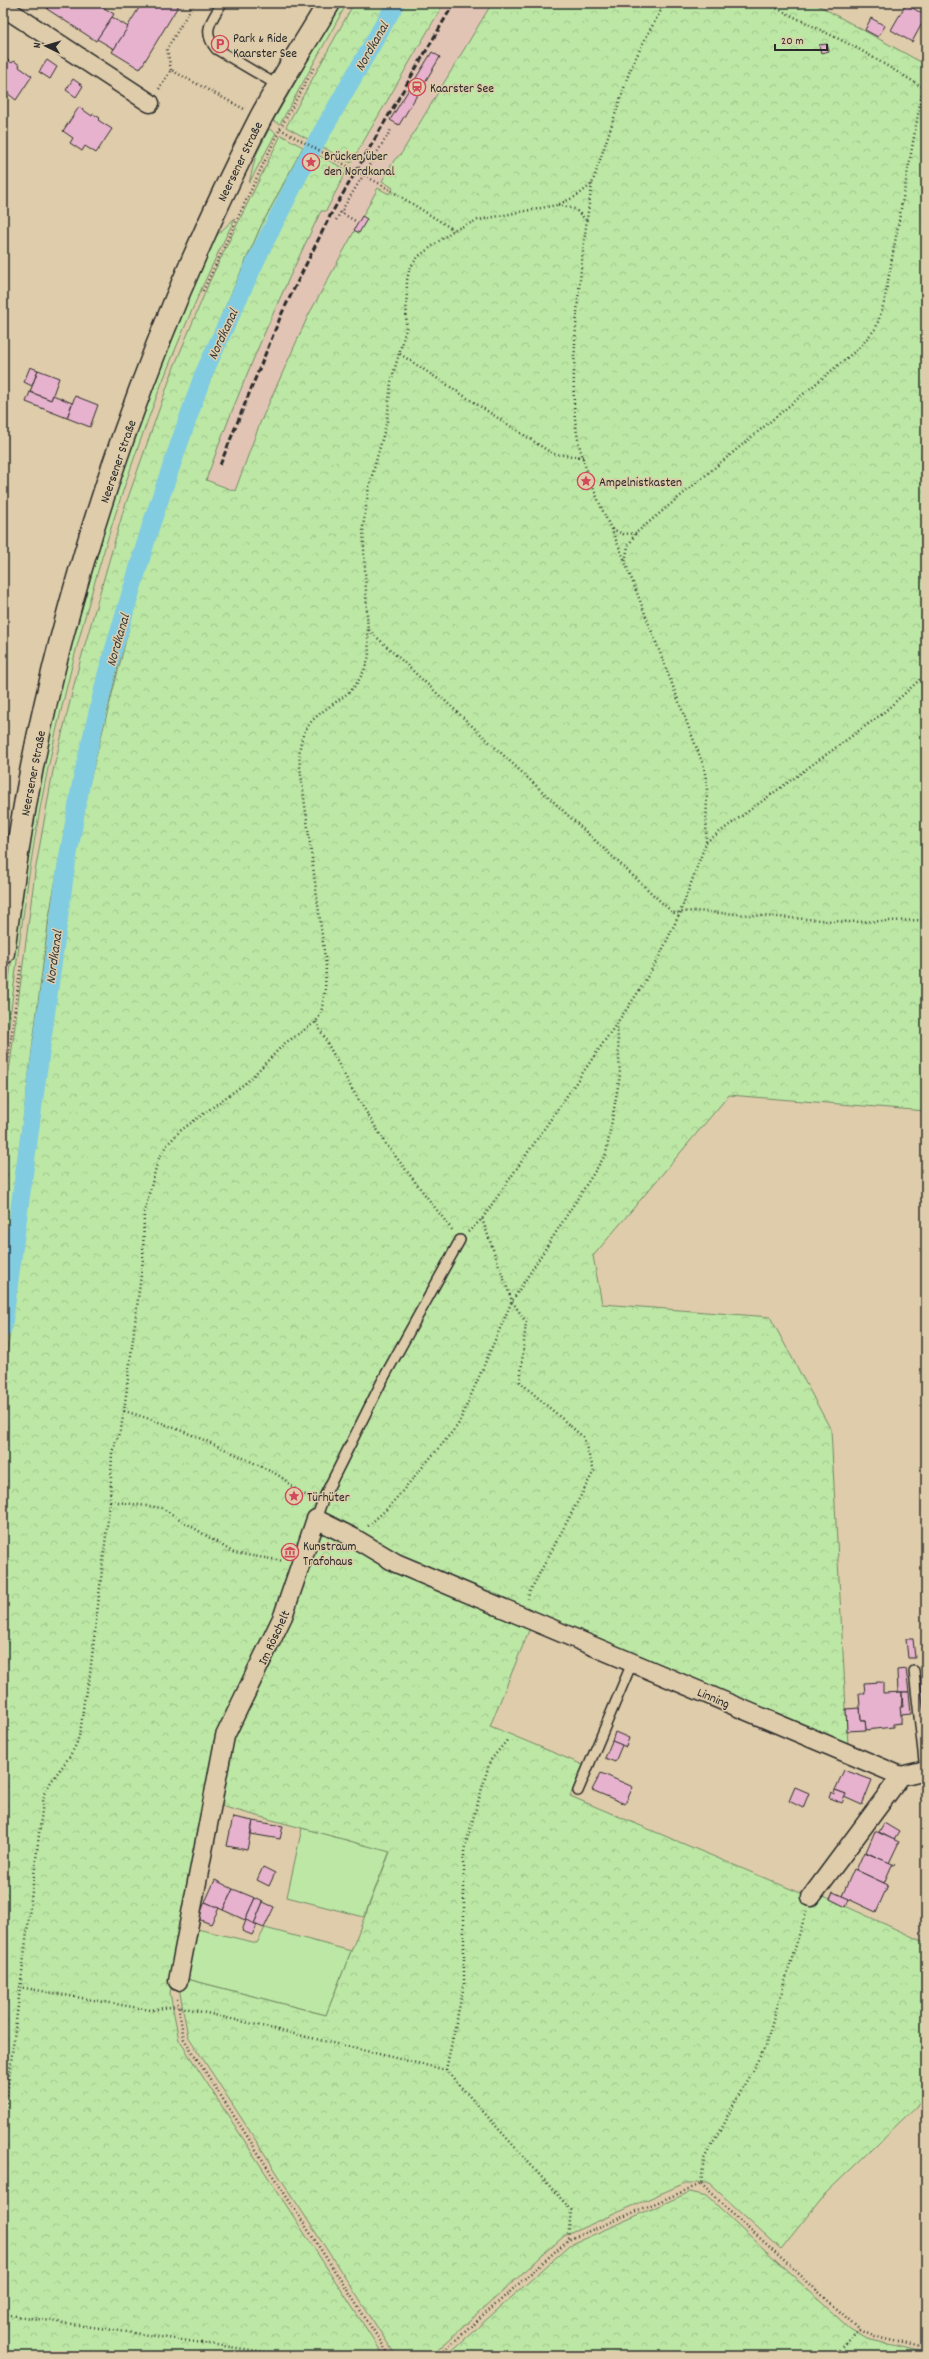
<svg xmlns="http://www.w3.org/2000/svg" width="929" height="2359" viewBox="0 0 929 2359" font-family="Dekko,sans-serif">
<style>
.built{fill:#e1c4b4}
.grass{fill:#bce7a4;stroke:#748968}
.forest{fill:url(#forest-crowns);stroke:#748968}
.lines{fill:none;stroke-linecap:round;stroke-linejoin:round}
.canal{stroke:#82cce2;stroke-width:18}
.building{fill:#e7b2cd;stroke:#2b2b2b}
.service-casing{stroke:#2b2b2b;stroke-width:12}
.minor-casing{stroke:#2b2b2b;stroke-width:21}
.secondary-casing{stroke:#2b2b2b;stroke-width:25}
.path{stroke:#2b2b2b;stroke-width:2.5;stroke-dasharray:1 3;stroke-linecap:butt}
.service{stroke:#deccaa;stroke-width:9}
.minor{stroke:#deccaa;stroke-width:18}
.secondary{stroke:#deccaa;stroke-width:22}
.rail{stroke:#2b2b2b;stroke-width:3;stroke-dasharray:6 3;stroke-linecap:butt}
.labels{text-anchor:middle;stroke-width:3;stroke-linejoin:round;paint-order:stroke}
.poi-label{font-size:13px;fill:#2b2b2b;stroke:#deccaa;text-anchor:start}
.street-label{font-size:13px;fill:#2b2b2b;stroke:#deccaa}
.water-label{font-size:14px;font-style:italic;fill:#343b3d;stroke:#deccaa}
</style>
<defs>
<pattern id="forest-crowns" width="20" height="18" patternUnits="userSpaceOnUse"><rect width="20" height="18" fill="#bce7a4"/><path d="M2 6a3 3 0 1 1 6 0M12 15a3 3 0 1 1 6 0" fill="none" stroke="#a2c68d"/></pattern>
</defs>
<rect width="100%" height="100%" fill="#deccaa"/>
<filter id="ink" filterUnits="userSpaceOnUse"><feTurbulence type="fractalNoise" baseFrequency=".025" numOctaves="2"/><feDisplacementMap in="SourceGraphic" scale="8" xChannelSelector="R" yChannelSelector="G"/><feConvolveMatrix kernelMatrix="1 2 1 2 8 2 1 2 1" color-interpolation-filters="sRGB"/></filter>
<g filter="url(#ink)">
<polygon class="built" points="444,3 492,3 401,154 394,159 354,231 260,423 235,491 206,480 231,412 276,303 321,211 326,211"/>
<g class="grass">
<polygon points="341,3 347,3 280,124 273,121"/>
<polygon points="269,129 276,133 249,183 256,155"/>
<polygon points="303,147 316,154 233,323 187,438 148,553 111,694 28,1192 3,1384 3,1278 49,917 65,828 95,698 132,561 198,369 261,226"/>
<path d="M235 218C148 392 89 578 48 768 27 868 16 971 3 1073V1026L23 872 41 767 65 666 111 507 163 360 196 274 217 235Z"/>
<polygon points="302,1828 390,1851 364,1917 287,1897"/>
<polygon points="193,1928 257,1943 265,1928 351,1951 326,2015 183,1978"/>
</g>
<g class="forest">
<polygon points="354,3 444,3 351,163 286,127"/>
<path d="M492 3H814L926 65V1111L729 1095 593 1256 602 1304 770 1317 831 1430 848 1746 530 1628 490 1726 583 1765 570 1796 805 1895 817 1893 926 1943V2097L825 2194 781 2249 709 2183H685L564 2236 431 2356H396L188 2036 180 1993 183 1978 326 2015 390 1852 217 1805 230 1739 279 1614 220 1735 170 1993 179 2040 384 2356H3V1384L64 921 83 808 148 553 187 438 233 323 316 154 347 170 326 211H321C278 299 239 388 206 480L235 491 260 423 308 316 378 188 389 194 393 188 382 181 395 159 401 154Z"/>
<polygon points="281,135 303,147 261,226 198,369 132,561 95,698 65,828 49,917 3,1278 3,1118 35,872 53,771 78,669 123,512 174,367 211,278"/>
<polygon points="690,2192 707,2196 850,2329 867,2339 926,2353 926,2356 446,2356 570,2245"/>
</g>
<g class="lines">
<polyline class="canal" points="3,1328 65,874 82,778 107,672 151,525 203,375 260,252 311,151 396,3"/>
</g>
<g class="building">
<polygon points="44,3 96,3 114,14 96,41 47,9 48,6"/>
<polygon points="142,3 180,3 140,69 112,52"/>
<polygon points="906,4 926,16 912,42 891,30"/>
<polygon points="112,17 128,27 114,49 97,39"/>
<polygon points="871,18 885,26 878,37 865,30"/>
<polygon points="827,44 829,51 821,53 819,45"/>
<polygon points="432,52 440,57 399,125 390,120"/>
<polygon points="3,57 12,63 14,61 20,65 19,67 32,76 16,100 6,92 3,96"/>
<polygon points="47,60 57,67 50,79 39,72"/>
<polygon points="73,79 83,86 76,97 66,90"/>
<polygon points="79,107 92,116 93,114 100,118 98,120 112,129 96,153 85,146 82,151 70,143 73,138 63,131"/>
<polygon points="362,216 367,219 359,233 354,230"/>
<polygon points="30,367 38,370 32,386 24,382"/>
<polygon points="38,370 59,378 51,400 30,392"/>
<polygon points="30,392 51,400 53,395 72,403 67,418 26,402"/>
<polygon points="75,396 98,405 90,427 67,418"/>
<polygon points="288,1546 294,1548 291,1557 285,1555"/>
<polygon points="906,1639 913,1639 915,1658 908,1658"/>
<polygon points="906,1669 909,1692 898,1692 897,1670"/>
<polygon points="926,1677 926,1703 922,1703 920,1678"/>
<polygon points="880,1682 883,1683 883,1693 902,1692 901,1723 893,1724 893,1727 866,1730 865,1720 861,1720 859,1693 865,1693 864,1683"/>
<polygon points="902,1692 909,1692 911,1714 901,1715 900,1707 903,1707"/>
<polygon points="860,1708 861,1720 865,1720 866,1730 847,1731 846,1709"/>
<polygon points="615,1732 629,1738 626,1747 612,1741"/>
<polygon points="612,1741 622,1745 615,1762 605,1758"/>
<polygon points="844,1770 872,1780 862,1805 844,1797 846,1794 835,1790"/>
<polygon points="601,1773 633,1787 625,1804 592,1790"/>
<polygon points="795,1787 809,1793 803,1808 789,1801"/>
<polygon points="926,1787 926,1814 925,1814 920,1788"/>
<polygon points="835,1790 846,1794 842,1803 829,1798 831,1792 834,1794"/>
<polygon points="233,1817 253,1821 247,1850 227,1846"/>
<polygon points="253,1821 283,1826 280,1839 251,1834"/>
<polygon points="884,1823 899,1832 894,1840 879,1832"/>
<polygon points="875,1831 899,1842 889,1863 866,1852"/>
<polygon points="864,1852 895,1865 892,1865 884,1883 856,1870"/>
<polygon points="263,1867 275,1873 269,1886 257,1880"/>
<polygon points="854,1869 888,1885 876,1912 842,1896"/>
<polygon points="215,1880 233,1889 223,1910 205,1902"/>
<polygon points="233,1889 255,1898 245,1920 223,1910"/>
<polygon points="833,1892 849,1899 846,1907 830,1899"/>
<polygon points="255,1898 263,1902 254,1924 245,1920"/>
<polygon points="205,1902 219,1908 211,1924 198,1919"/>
<polygon points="263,1902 274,1907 264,1928 254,1924"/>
<polygon points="246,1920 257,1925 252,1935 242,1931"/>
</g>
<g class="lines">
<defs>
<g id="service">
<path d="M222 3C212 20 201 31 216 49L279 86"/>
<polyline points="316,1519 324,1497 382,1381 460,1240"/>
<polyline points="914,1671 925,1770"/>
<polyline points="578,1791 632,1663"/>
</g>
<g id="minor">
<polyline points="3,7 150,103"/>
<polyline points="811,1897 901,1776"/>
<polyline points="178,1981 225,1736 283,1616 316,1519 354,1538 396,1563 901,1776 926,1770"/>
</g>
<path id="secondary" d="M3 953C11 891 20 829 32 767 75 550 157 318 259 121 280 81 306 42 329 3"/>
</defs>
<use href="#service" class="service-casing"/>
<use href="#minor" class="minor-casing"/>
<use href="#secondary" class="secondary-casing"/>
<g class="path">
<polyline points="766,3 857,48 926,89"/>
<polyline points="171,70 167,49 194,3"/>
<polyline points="159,89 171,70 244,109"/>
<polyline points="280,129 382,185 454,230"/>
<path d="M592 184C584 237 578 290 575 343 574 374 572 404 577 434 585 478 608 520 625 561"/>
<polyline points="558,205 575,209 586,220"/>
<polyline points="340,212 357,222"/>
<polyline points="336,220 392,128"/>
<polyline points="203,291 280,129 315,66"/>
<polyline points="400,354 553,454 584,457"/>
<polyline points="612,529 623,534 636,533"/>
<polyline points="369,630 673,913 694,911 848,922 926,920"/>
<polyline points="706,842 882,714 926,674"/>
<polyline points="316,1022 352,1089 386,1144 453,1231"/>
<polyline points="3,1098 21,963"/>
<polyline points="482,1219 512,1301 526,1322 520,1382 583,1437 594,1471 529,1593 528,1599"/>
<polyline points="468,1232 482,1219 639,991 659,957 680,913 706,843 707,786 704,767 625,562 628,546 636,533 860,347 876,328 884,303 923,87"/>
<path d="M124 1411C177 1426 226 1449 276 1474 288 1480 297 1495 311 1496"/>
<polyline points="110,1501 162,1508 234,1553 284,1561"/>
<polyline points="368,1526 388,1508 458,1425 512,1301 606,1154 620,1075 617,1023"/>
<polyline points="19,1987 150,2010 177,2006 446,2070 571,2210 568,2240"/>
<polyline points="177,1999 184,2039 390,2356"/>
<polyline points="446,2070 464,1985 464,1850 490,1761 508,1739"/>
<path d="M3 2127 44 1794C53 1775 69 1762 77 1742 84 1725 81 1702 89 1682L110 1501 112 1452 121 1428 124 1411 143 1259 144 1213 158 1160 166 1146 180 1131 247 1082 285 1043 316 1022 321 1013 325 991 326 966 300 767C299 755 299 744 304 733 313 712 340 703 354 687 362 677 366 667 369 656L363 527 369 487 387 421 391 382 406 329 407 280 410 267 419 256 454 230 478 220 557 205 577 196 592 184 630 70 645 39 665 3"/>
<polyline points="701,2184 860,2330 833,2356"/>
<polyline points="3,2314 292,2356"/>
<polyline points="860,2330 875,2337 926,2348"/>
<polyline points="438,2356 568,2240 701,2184 704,2159 765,2047 806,1912"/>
</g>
<use href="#service" class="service"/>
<use href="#minor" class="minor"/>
<use href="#secondary" class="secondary"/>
<polyline class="rail" points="220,465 282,313 330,216 454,3"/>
</g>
</g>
<defs>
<symbol id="parking-ring" viewBox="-11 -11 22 22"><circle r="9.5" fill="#deccaa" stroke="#d1495b" stroke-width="1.5"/><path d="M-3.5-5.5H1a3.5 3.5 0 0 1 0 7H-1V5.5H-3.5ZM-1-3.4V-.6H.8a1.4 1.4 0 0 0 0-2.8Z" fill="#d1495b"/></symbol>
<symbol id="station-ring" viewBox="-11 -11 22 22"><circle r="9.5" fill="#deccaa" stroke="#d1495b" stroke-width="1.5"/><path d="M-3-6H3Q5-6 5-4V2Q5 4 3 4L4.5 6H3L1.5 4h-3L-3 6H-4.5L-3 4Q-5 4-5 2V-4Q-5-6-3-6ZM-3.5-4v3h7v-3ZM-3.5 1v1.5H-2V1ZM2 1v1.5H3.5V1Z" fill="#d1495b"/></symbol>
<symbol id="sight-ring" viewBox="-11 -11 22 22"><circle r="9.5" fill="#deccaa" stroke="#d1495b" stroke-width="1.5"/><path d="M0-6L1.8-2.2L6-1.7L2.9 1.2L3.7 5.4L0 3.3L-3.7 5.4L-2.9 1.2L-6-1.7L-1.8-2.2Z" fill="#d1495b"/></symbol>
<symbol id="museum-ring" viewBox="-11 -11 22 22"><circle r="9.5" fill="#deccaa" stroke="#d1495b" stroke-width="1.5"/><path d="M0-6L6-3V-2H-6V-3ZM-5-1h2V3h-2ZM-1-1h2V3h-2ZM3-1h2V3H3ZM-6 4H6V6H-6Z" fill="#d1495b"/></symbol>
</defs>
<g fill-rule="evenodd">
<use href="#parking-ring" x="210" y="34" width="20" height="20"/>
<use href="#station-ring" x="407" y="77" width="20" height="20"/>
<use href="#sight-ring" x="301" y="152" width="20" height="20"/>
<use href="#sight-ring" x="576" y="471" width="20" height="20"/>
<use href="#sight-ring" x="284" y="1486" width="20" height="20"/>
<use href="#museum-ring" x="280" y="1542" width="20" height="20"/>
</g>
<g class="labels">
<g class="poi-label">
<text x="233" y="42">Park &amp; Ride<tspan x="233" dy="15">Kaarster See</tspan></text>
<text x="430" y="92">Kaarster See</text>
<text x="324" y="160">Brücken über<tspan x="324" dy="15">den Nordkanal</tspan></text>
<text x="599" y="486">Ampelnistkasten</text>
<text x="307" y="1501">Türhüter</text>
<text x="303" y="1550">Kunstraum<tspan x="303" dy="15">Trafohaus</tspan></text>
</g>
<g class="street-label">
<text transform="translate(239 161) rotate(-64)" y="5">Neersener Straße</text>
<text transform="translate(117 461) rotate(-71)" y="5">Neersener Straße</text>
<text transform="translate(32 773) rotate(-79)" y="5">Neersener Straße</text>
<text transform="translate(273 1637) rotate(-65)" y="5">Im Röschelt</text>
<text transform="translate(714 1697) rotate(23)" y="5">Linning</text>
</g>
<g class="water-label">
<text transform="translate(371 46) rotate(-60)" y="5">Nordkanal</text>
<text transform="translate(222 334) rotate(-65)" y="5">Nordkanal</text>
<text transform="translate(117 640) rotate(-74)" y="5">Nordkanal</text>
<text transform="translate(53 957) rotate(-82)" y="5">Nordkanal</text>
</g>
</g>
<rect width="929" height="2359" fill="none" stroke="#deccaa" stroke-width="16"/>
<rect x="8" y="8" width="913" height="2343" fill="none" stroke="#2b2b2b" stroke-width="1.5" filter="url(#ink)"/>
<g transform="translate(46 46) rotate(275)" stroke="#deccaa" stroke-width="3" paint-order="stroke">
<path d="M0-3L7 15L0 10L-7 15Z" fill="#2b2b2b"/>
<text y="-6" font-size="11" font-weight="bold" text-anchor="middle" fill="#2b2b2b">N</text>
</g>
<path d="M775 44v6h52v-6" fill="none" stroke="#2b2b2b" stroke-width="2"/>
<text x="781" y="44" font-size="12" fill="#2b2b2b" stroke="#deccaa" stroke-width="3" paint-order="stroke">20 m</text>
</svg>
